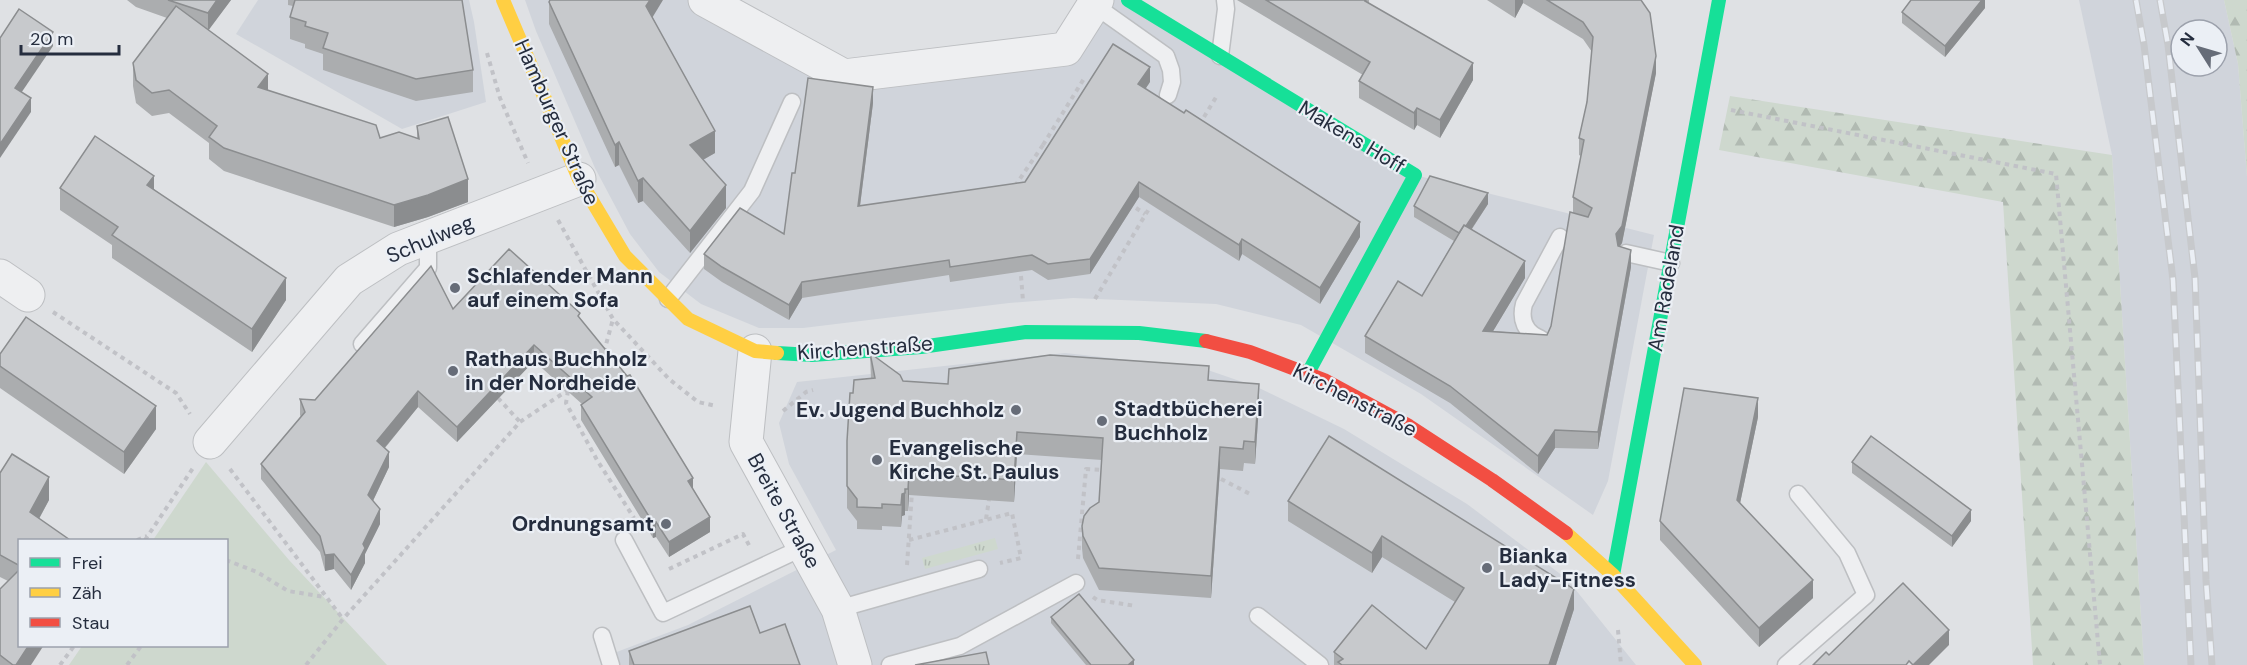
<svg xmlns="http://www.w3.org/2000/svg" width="2247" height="665" viewBox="0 0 2247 665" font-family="'DM Sans',sans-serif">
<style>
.built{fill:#d0d4db;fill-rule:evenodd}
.grass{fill:url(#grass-tufts)}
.forest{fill:url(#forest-firs)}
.green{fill:#ced8ce}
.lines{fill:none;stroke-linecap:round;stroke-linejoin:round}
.lane-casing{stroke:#bdbfc2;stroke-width:19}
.street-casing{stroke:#bdbfc2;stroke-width:35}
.path{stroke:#c1c2c7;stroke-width:4;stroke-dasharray:4.5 4.5;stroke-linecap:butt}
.lane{stroke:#eeeff1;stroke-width:16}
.street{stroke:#eeeff1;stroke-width:33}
.fast{stroke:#16e098;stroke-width:14}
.slow{stroke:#ffcf43;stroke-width:14}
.jam{stroke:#f24e42;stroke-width:14}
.rail-casing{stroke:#c7c9cc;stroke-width:7}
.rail{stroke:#ebeff5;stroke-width:4.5;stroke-dasharray:14;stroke-linecap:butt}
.wall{fill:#abadaf}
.shaded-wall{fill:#8b8d8f}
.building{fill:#c7c9cc;stroke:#8b8d8f;stroke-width:1.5}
.poi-dot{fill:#666c78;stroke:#ebeff5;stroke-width:2}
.labels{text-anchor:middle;stroke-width:4.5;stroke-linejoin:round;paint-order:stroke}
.street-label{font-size:21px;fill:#252d3e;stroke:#ebeff5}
.poi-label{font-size:21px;font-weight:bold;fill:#252d3e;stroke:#ebeff5;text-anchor:start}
</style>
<defs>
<pattern id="grass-tufts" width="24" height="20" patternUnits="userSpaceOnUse" patternTransform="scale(1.5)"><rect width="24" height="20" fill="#ced8ce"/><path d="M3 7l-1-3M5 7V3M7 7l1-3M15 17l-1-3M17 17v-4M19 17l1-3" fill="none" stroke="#b1bab2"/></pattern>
<pattern id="forest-firs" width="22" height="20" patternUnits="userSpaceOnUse" patternTransform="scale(1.5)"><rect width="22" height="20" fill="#ced8ce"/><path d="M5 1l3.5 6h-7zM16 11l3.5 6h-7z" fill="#b1bab2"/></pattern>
</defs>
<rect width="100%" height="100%" fill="#dfe1e4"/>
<g class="built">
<polygon points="258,0 469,0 474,22 486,102 402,129 236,34"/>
<polygon points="525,0 721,0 844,76 1066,49 1097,0 1128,0 1415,175 1654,235 1608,481 1593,515 1421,394 1301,325 1216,304 1073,298 1009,303 803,328 759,328 701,304 659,272 630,234 595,168 536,31"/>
<path d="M2079 0H2224L2238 64 2247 177V665H2144L2112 155ZM2181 30H2217V66H2181Z"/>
<polygon points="1065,353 1202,368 1257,387 1344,429 1467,504 1567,579 1636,665 619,665 614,653 688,625 836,550 789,464 779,423 797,382"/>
</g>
<polygon class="grass" points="995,538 998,549 925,569 922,558"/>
<g class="forest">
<polygon points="2224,0 2247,0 2247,177 2238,64"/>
<polygon points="1730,96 2112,155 2144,665 2033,665 2003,202 1719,150"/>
</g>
<polygon class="green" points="206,462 289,560 387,665 69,665 82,646 226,646 226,540 153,540"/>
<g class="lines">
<defs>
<g id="lane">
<polyline points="1094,5 1166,56 1171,70 1172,82 1168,95"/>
<polyline points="1220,56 1226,9 1225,0"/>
<polyline points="1626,253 1671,263"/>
<polyline points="668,299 752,191 792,102"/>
<path d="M1541 339C1525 333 1520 319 1524 304L1560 237"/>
<polyline points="362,344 428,268 428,238"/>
<polyline points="624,540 663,613 804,547"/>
<polyline points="838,609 979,569"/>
<polyline points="1258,616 1320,665"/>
<polyline points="602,636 611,665"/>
<polyline points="890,665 960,646 1076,583"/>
<polyline points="1786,665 1866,595 1847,553 1798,494"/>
</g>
<g id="street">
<polyline points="705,0 844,76 1066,49 1097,0"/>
<polyline points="0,276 28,295"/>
<polyline points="755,351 746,442 838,609 855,665"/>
<polyline points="210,442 349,280 398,249 579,179"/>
</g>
</defs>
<use href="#lane" class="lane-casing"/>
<use href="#street" class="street-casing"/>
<g class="path">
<polyline points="487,53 500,98 528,163"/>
<polyline points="1731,110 2056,174 2100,665"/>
<polyline points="1204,117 1218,94"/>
<polyline points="1043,145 1085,77"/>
<polyline points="1015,186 1043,145 1049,149"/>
<polyline points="1136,208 1145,214"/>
<polyline points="558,220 613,319 669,379 698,402 716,406"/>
<polyline points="1021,276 1023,301"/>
<polyline points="1095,299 1150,207"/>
<polyline points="53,312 176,393 190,414"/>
<polyline points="604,352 613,319"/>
<polyline points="568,391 566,403 597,460 634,518"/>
<polyline points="498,398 520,422"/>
<polyline points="783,411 806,392 813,390"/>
<polyline points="230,469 343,619"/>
<polyline points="1221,479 1252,495"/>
<polyline points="986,519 989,500"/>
<polyline points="137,540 147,536"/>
<polyline points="145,540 193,468"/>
<polyline points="909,540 1012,513 1021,558 1000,563"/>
<polyline points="1078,559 1086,469 1104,470"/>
<polyline points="226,560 257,572 288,591 325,597"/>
<polyline points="907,565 912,492"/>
<polyline points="669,569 743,534 750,547"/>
<polyline points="1093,597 1097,600 1136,606"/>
<polyline points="1618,630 1621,665"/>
<polyline points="60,665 74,646"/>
<polyline points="127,665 141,646"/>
<polyline points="306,665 343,619 520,422 568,390"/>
</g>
<use href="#lane" class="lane"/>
<use href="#street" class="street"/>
<g class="fast">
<polyline points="1128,0 1415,175 1308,373"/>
<polyline points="777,353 812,355 921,347 1026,332 1139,333 1206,341"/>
<polyline points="1613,575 1719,0"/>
</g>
<g class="slow">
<polyline points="503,0 579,179 625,256 688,319 755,351 777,353"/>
<polyline points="1566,533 1613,575 1695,665"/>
</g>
<polyline class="jam" points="1206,341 1250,352 1324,380 1409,426 1492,480 1566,533"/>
<defs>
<g id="rail">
<polyline points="2136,0 2144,45 2173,280 2191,665"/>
<polyline points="2160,0 2168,45 2195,278 2206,580 2212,665"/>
</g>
</defs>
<use href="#rail" class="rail-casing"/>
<use href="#rail" class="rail"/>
</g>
<g class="wall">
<polygon points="127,0 231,0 208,30 268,90 380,138 417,138 417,126 468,202 428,217 394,227 224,171 209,159 209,143 169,113 152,116 136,103 133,86 133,63 167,18 136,7"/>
<polygon points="288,0 462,0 473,70 473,92 416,101 323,70 323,54 305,48 305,44 290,39 290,17 293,6 288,5"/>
<polygon points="1237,0 1369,0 1369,3 1473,80 1440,138 1417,125 1414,130 1359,98 1359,81 1363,75"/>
<polygon points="1487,0 1641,0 1656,73 1622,243 1620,247 1631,267 1598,449 1555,448 1538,474 1450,403 1365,353 1365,336 1422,296 1454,241 1414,217 1414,206 1488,204 1472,229 1525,278 1493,331 1547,335 1551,326 1573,213 1573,197 1581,156 1579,155 1579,138 1587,102 1592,52 1583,39 1523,3 1515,18"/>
<polygon points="1985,0 1985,8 1945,57 1902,23 1902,12"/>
<polygon points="549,2 653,18 715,153 703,160 726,208 690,253 643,201 638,203 619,165 615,167 549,24"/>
<polygon points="1150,82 1145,89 1360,237 1320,304 1242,254 1239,261 1139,197 1090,274 1048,280 1032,270 950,282 949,275 802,298 789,320 722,282 704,269 704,254 784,234 795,173 873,103 860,206 1025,182"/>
<polygon points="60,188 154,189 286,300 252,352 112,258 112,245 60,210"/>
<polygon points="453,309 580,318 693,489 710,532 669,557 656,537 653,538 581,420 581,405 582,404 534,361 457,442 418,407 385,448 389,467 373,501 380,524 365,554 365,563 351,590 334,569 325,571 320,552 261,479 261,464 301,417 300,415 300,399 315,400"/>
<polygon points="870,353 903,381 948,384 1209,380 1259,405 1255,464 1244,463 1243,471 1220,469 1211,598 1099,590 1083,558 1082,548 1082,526 1099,502 1102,460 1017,454 1014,502 909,495 908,511 905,511 905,515 902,516 901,527 882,526 882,530 857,529 857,521 847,508 847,441 853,393 871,379"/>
<polygon points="0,354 156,429 124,474 0,388"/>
<polygon points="1758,417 1740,503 1813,598 1759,647 1660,540 1660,521"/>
<polygon points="1852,462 1971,521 1952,547 1852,473"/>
<polygon points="0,473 49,500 39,519 20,540 20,645 31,665 0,665 0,589 8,581 0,577"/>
<polygon points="1288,501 1574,609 1556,665 1334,665 1334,652 1426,649 1455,602 1382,557 1372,573 1288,521"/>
<polygon points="1051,617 1134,665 1086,665 1051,623"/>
<polygon points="760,633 800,665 629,665 629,651"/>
</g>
<g class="shaded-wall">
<polygon points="217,0 231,0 208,31 208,13"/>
<polygon points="650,0 663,0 646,28 646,6"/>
<polygon points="1515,0 1523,0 1523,3 1515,18"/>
<polygon points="1982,0 1985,0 1985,8 1945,57 1945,46"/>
<polygon points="53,32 53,46 15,102 15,88"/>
<polygon points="1656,56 1656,73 1622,243 1616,251 1616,234"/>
<polygon points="1473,63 1473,80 1440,138 1440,120"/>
<polygon points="1150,67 1150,82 1138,100 1138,84"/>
<polygon points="268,74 268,96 258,87"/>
<polygon points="873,87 873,103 858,221 858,206"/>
<polygon points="31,98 31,112 0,158 0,144"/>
<polygon points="1417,108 1417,125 1414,130 1414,113"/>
<polygon points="715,131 715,153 690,167 690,145"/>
<polygon points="619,142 619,165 615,167 615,145"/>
<polygon points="154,176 154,198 147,185"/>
<polygon points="643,178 643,201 638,203 638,181"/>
<polygon points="468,179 468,202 428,217 394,227 394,205"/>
<polygon points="1139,182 1139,197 1090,274 1090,259"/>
<polygon points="726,185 726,208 690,253 690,231"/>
<polygon points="1488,193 1488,204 1461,245 1461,234"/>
<polygon points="1360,222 1360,237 1320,304 1320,288"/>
<polygon points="1242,239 1242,254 1239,261 1239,245"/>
<polygon points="1631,250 1631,267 1598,449 1598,432"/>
<polygon points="1525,261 1525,278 1483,348 1483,331"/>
<polygon points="286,278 286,300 252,352 252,329"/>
<polygon points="802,282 802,298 789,320 789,305"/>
<polygon points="534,345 534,361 457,442 457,427"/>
<polygon points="1259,384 1259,405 1255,464 1255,442"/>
<polygon points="418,391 418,407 377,457 377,441"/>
<polygon points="1758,398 1758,417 1737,518 1737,500"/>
<polygon points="156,406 156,429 124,474 124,452"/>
<polygon points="1555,430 1555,448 1538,474 1538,456"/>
<polygon points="1017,432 1017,454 1014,502 1014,480"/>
<polygon points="1220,447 1220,469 1211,598 1211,576"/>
<polygon points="389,452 389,467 368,511 368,495"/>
<polygon points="909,473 909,495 908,511 908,489"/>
<polygon points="49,477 49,500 30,535 30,512"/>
<polygon points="693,478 693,493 688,481"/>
<polygon points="905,489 905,515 902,516 901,527 902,494"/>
<polygon points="380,509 380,524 365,554 365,563 351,590 351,575 363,544"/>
<polygon points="1971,510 1971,521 1952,547 1952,536"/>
<polygon points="710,517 710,532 669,557 669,542"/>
<polygon points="656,522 656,537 653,538 653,523"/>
<polygon points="1382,536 1382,557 1372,573 1372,553"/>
<polygon points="334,554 334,569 325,571 325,555"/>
<polygon points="1813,580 1813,598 1759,647 1759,628"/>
<polygon points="1574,589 1574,609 1556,665 1549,665"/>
<polygon points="1949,630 1949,645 1929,665 1913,665"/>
<polygon points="29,645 44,645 31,665 16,665"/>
<polygon points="1134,660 1134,665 1128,665"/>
</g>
<g class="building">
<polygon points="168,0 217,0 208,13"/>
<polygon points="295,0 462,0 473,70 416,79 323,48 328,33 305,26 306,22 290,17"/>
<polygon points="550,0 650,0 646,6 715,131 690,145 726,185 690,231 643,178 638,181 619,142 615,145 549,2"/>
<polygon points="1266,0 1366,0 1365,1 1473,63 1440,120 1417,108 1414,113 1359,81 1370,62"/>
<polygon points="1547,0 1641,0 1650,13 1656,56 1622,226 1616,234 1618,246 1631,250 1598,432 1555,430 1538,456 1450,386 1365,336 1398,281 1422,296 1464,225 1525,261 1483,331 1547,335 1551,326 1570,212 1588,217 1592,208 1573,197 1584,140 1579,138 1587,102 1593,37 1583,22"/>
<polygon points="1911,0 1982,0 1945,46 1902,12"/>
<polygon points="176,6 268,74 258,87 376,125 380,138 399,132 419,139 417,126 448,117 468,179 428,195 394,205 224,148 209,137 217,126 169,90 152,93 136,80 133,63"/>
<polygon points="19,9 53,32 15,88 31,98 0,144 0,38"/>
<polygon points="1113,44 1150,67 1138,84 1184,113 1186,110 1360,222 1320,288 1242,239 1239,245 1139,182 1090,259 1048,264 1032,255 950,267 949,260 802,282 789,305 722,267 704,254 740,208 784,234 792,173 795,173 808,78 873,87 858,206 1025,182"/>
<polygon points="95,136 154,176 147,185 286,278 252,329 112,235 118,227 60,188"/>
<polygon points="1430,176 1488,193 1466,226 1464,225 1459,233 1414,206"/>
<polygon points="509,249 580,313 578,316 627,376 630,375 693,478 688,481 710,517 669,542 656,522 653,523 581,405 592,397 534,345 457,427 418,391 377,441 389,452 368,495 380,509 363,544 365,548 351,575 334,554 325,555 320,536 261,464 305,412 300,399 315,400 431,266 453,309"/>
<polygon points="26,317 156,406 124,452 0,366 0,354"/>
<polygon points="870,353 900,375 903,381 948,384 949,369 1050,355 1209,366 1208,380 1259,384 1255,442 1244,441 1243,449 1220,447 1211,576 1099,568 1083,536 1082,526 1084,516 1090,508 1099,502 1103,438 1017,432 1014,480 909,473 908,489 905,489 905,493 902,494 901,505 882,504 882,508 857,507 857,499 847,486 847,441 850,393 853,393 854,380 875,378"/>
<polygon points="1684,388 1758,398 1737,500 1813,580 1759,628 1660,521"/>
<polygon points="1329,436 1574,589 1549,665 1342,665 1338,662 1343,659 1334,652 1372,605 1426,649 1464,588 1382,536 1372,553 1288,501"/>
<polygon points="1871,436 1971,510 1952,536 1852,462"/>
<polygon points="12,454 49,477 30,512 70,540 20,540 20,566 0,555 0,473"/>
<polygon points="20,569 20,645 29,645 16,665 13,665 0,655 0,589"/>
<polygon points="1903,583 1949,630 1913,665 1909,661 1906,665 1813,665 1826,652 1829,655"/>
<polygon points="1079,594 1134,660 1128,665 1091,665 1051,617"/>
<polygon points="750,606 760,633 785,624 800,665 634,665 629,651"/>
<polygon points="986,652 989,665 915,665"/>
</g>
<g class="poi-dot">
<circle cx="455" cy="288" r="6"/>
<circle cx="453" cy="371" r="6"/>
<circle cx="1016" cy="410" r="6"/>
<circle cx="1102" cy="421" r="6"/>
<circle cx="877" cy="460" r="6"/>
<circle cx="666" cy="524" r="6"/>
<circle cx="1487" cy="568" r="6"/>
</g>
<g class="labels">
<g class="street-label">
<text transform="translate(557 122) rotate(66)" y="7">Hamburger Straße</text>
<text transform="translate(1352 137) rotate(31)" y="7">Makens Hoff</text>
<text transform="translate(430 239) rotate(-23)" y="7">Schulweg</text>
<text transform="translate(1666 288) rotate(-80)" y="7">Am Radeland</text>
<text transform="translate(865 348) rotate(-4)" y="7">Kirchenstraße</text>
<text transform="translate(1355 400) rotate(27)" y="7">Kirchenstraße</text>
<text transform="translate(784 511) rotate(61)" y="7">Breite Straße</text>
</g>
<g class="poi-label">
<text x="467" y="283">Schlafender Mann<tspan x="467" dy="24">auf einem Sofa</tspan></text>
<text x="465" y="366">Rathaus Buchholz<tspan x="465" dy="24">in der Nordheide</tspan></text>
<text x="1114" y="416">Stadtbücherei<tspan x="1114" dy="24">Buchholz</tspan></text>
<text x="1004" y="417" text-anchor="end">Ev. Jugend Buchholz</text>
<text x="889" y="455">Evangelische<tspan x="889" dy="24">Kirche St. Paulus</tspan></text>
<text x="654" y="531" text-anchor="end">Ordnungsamt</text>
<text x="1499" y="563">Bianka<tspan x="1499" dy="24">Lady-Fitness</tspan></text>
</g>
</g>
<rect x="18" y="539" width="210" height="108" fill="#ebeff5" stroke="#9ca1ac" stroke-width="1.5"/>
<rect x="30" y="558" width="30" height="9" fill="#16e098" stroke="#9ca1ac" stroke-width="1.5"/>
<text x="72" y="569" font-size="18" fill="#252d3e">Frei</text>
<rect x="30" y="588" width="30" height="9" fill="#ffcf43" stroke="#9ca1ac" stroke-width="1.5"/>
<text x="72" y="599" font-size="18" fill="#252d3e">Zäh</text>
<rect x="30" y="618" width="30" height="9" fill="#f24e42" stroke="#9ca1ac" stroke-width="1.5"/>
<text x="72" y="629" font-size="18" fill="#252d3e">Stau</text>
<g transform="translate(2199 48) rotate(307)"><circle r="28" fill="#ebeff5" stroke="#9ca1ac" stroke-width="1.5"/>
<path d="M0-4.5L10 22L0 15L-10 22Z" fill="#666c78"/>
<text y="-9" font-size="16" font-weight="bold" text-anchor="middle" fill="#252d3e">N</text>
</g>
<path d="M21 45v9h98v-9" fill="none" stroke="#252d3e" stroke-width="3"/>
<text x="30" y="45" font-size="18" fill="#252d3e" stroke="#ebeff5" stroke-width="4.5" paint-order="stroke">20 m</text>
</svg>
